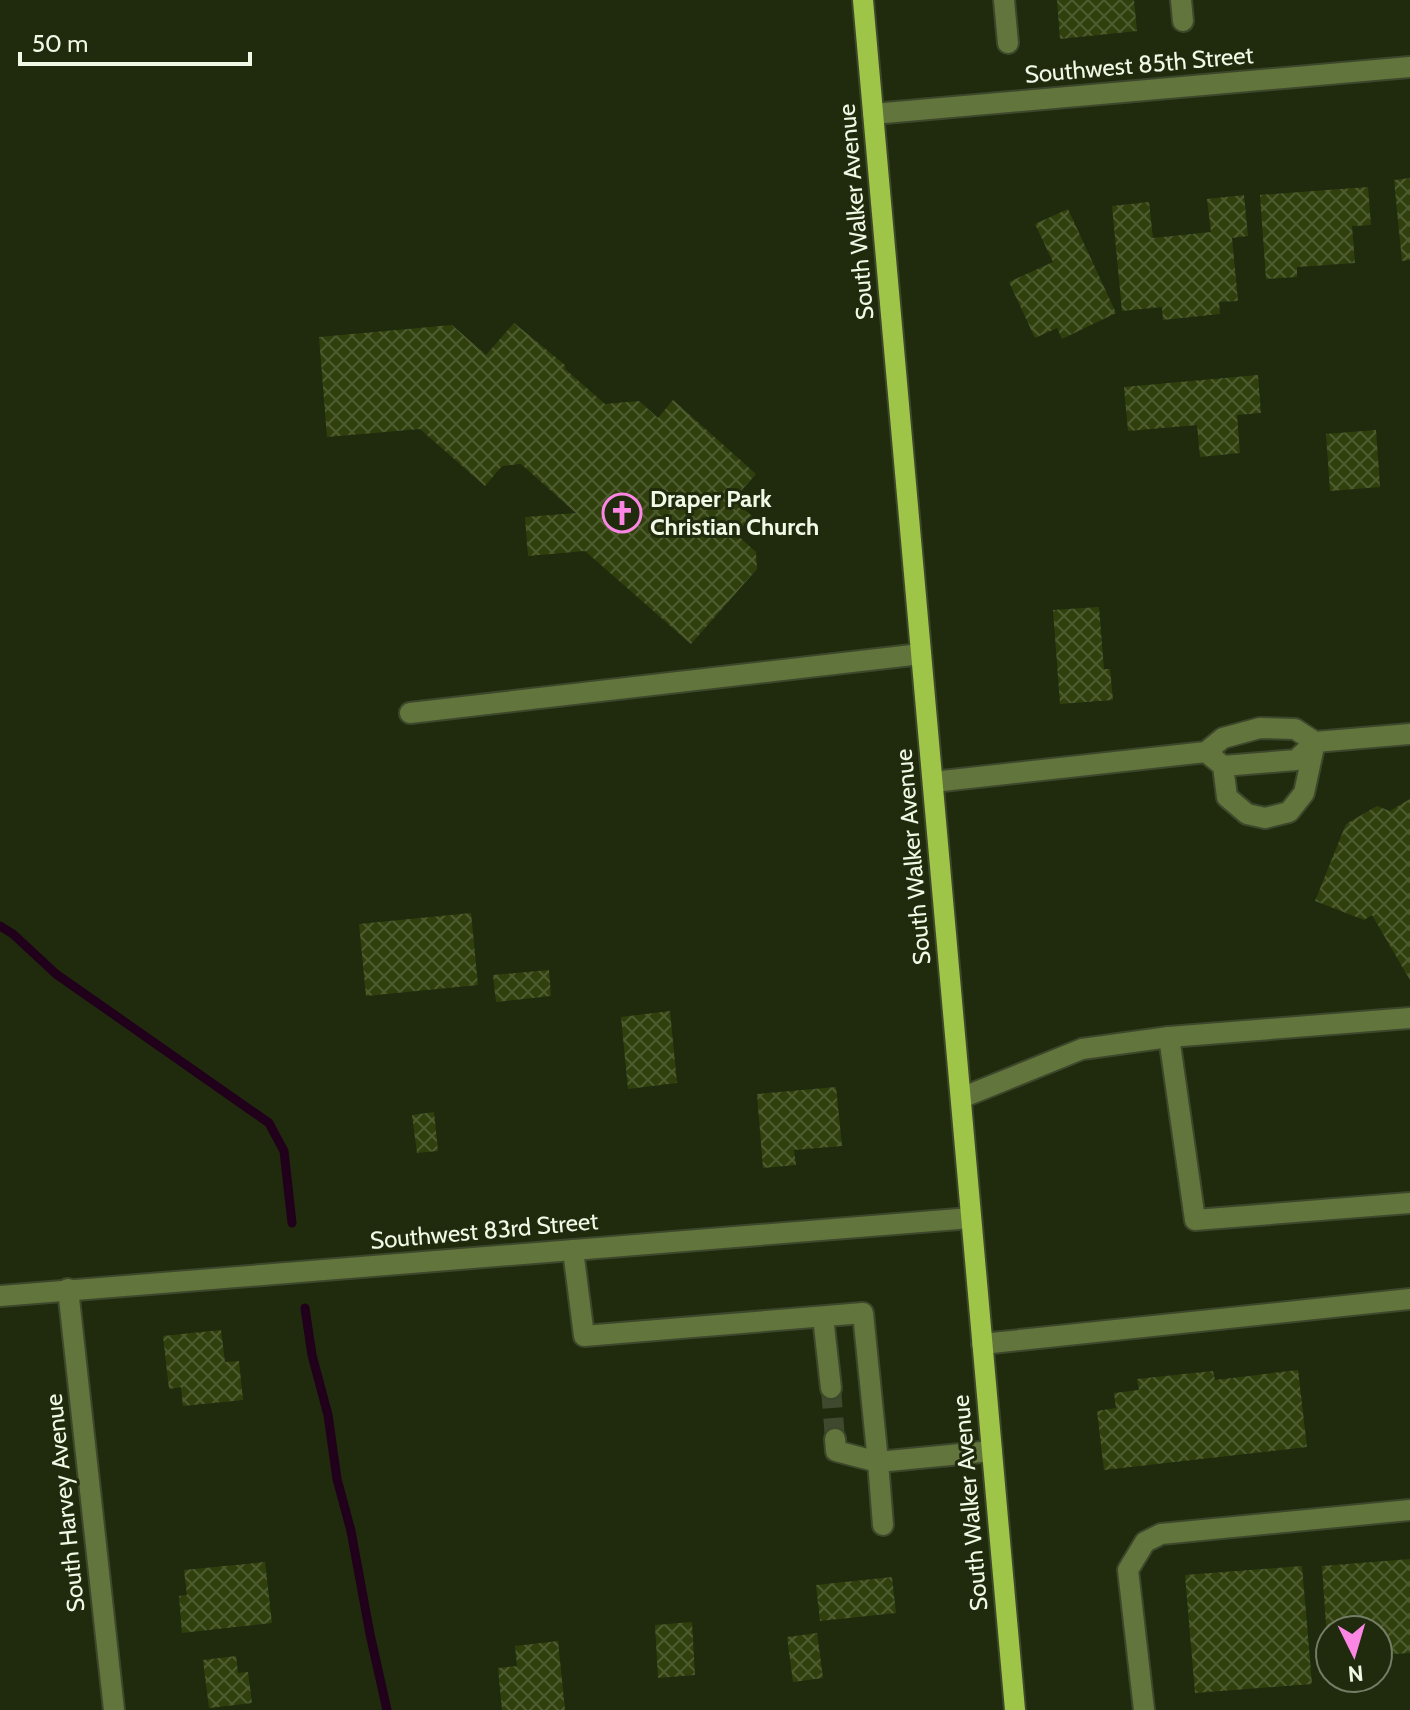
<svg xmlns="http://www.w3.org/2000/svg" width="1410" height="1710" viewBox="0 0 1410 1710" font-family="Cabin,sans-serif">
<style>
.lines{fill:none;stroke-linecap:round;stroke-linejoin:round}
.stream{stroke:#20001a;stroke-width:9}
.building{fill:url(#building-cross-hatch)}
.minor-tunnel{stroke:#3f492e;stroke-width:20;stroke-dasharray:20 10;stroke-linecap:butt}
.minor-casing{stroke:#3d472b;stroke-width:24}
.major-casing{stroke:#3d472b;stroke-width:24}
.minor{stroke:#62753d;stroke-width:20}
.major{stroke:#9ec547;stroke-width:20}
.labels{text-anchor:middle;stroke-width:6;stroke-linejoin:round;paint-order:stroke}
.street-label{font-size:24px;fill:#f0f8e6;stroke:#202a0d}
.poi-label{font-size:24px;font-weight:bold;fill:#f0f8e6;stroke:#202a0d;text-anchor:start}
</style>
<defs>
<pattern id="building-cross-hatch" width="8" height="8" patternUnits="userSpaceOnUse" patternTransform="scale(2)"><rect width="8" height="8" fill="#30400d"/><path d="M0 0l8 8M0 8l8-8" fill="none" stroke="#4e5c30"/></pattern>
</defs>
<rect width="100%" height="100%" fill="#202a0d"/>
<g class="lines">
<g class="stream">
<polyline points="0,926 13,934 56,974 269,1123 284,1151 292,1223"/>
<polyline points="305,1308 312,1355 328,1415 337,1479 351,1531 370,1634 387,1710"/>
</g>
</g>
<g class="building">
<polygon points="1057,0 1134,0 1137,31 1060,39"/>
<polygon points="1410,178 1410,260 1402,261 1394,180"/>
<polygon points="1368,187 1371,225 1352,226 1355,263 1297,267 1297,277 1266,279 1260,195"/>
<polygon points="1244,195 1248,236 1232,238 1238,301 1219,302 1220,314 1163,320 1162,307 1122,311 1112,206 1149,202 1153,238 1211,232 1207,199"/>
<polygon points="1068,209 1116,313 1062,339 1057,328 1035,338 1009,282 1053,262 1035,224"/>
<polygon points="514,323 565,365 565,369 605,404 639,401 658,418 673,400 756,474 733,500 752,516 736,534 756,552 757,569 691,644 585,551 528,556 525,517 576,513 521,464 502,466 485,486 420,429 327,437 319,337 452,325 486,355"/>
<polygon points="1258,375 1261,413 1237,415 1240,453 1200,457 1197,425 1128,431 1124,387"/>
<polygon points="1376,430 1380,487 1330,491 1326,434"/>
<polygon points="1099,607 1104,669 1110,669 1113,700 1060,704 1053,610"/>
<polygon points="1410,799 1410,980 1372,915 1364,920 1315,901 1346,824 1377,806 1390,811"/>
<polygon points="471,913 478,985 366,996 359,924"/>
<polygon points="549,970 551,996 496,1002 493,975"/>
<polygon points="670,1011 677,1083 628,1089 621,1017"/>
<polygon points="836,1087 842,1146 794,1150 796,1165 763,1168 757,1094"/>
<polygon points="434,1112 438,1151 417,1153 412,1115"/>
<polygon points="221,1330 225,1362 239,1361 243,1400 183,1406 181,1387 169,1389 163,1336"/>
<polygon points="1298,1370 1307,1447 1104,1470 1097,1411 1116,1408 1114,1393 1139,1390 1137,1379 1213,1371 1215,1380"/>
<polygon points="1410,1559 1410,1653 1378,1655 1378,1630 1330,1630 1330,1653 1328,1654 1322,1566"/>
<polygon points="265,1562 272,1623 182,1633 179,1596 187,1595 184,1570"/>
<polygon points="1302,1566 1312,1684 1195,1693 1185,1575"/>
<polygon points="892,1577 896,1613 820,1621 816,1585"/>
<polygon points="692,1622 695,1675 658,1678 655,1625"/>
<polygon points="817,1633 823,1678 793,1682 787,1637"/>
<polygon points="558,1641 565,1710 502,1710 498,1668 517,1666 515,1646"/>
<polygon points="236,1656 238,1673 248,1672 252,1703 209,1708 203,1660"/>
</g>
<g class="lines">
<polyline class="minor-tunnel" points="831,1388 835,1439"/>
<defs>
<g id="minor">
<polyline points="1004,0 1008,43"/>
<polyline points="1181,0 1183,21"/>
<polyline points="873,114 1410,67"/>
<polyline points="410,713 921,654"/>
<polyline points="1206,752 1223,766 1296,760 1315,742 1410,734"/>
<polyline points="1223,766 1227,797 1247,814 1265,818 1289,812 1304,793 1315,742"/>
<polyline points="933,782 1206,752 1223,738 1260,728 1295,729 1315,742"/>
<polyline points="1169,1037 1195,1220 1410,1203"/>
<polyline points="961,1098 1082,1049 1169,1037 1410,1018"/>
<polyline points="573,1250 584,1336 863,1313 878,1462 992,1451"/>
<polyline points="68,1289 114,1710"/>
<polyline points="0,1296 971,1218"/>
<polyline points="823,1317 831,1388"/>
<polyline points="982,1344 1410,1299"/>
<polyline points="835,1439 836,1451 878,1462 883,1525"/>
<polyline points="1144,1710 1128,1570 1145,1542 1161,1534 1410,1510"/>
</g>
<polyline id="major" points="863,0 1015,1710"/>
</defs>
<use href="#minor" class="minor-casing"/>
<use href="#major" class="major-casing"/>
<use href="#minor" class="minor"/>
<use href="#major" class="major"/>
</g>
<defs>
<symbol id="church-ring" viewBox="-11 -11 22 22"><circle r="9.5" fill="#202a0d" stroke="#fc86e3" stroke-width="1.5"/><path d="M-1.2-6h2.4v3.5h3.3v2.4h-3.3V6h-2.4V-.1h-3.3v-2.4h3.3Z" fill="#fc86e3"/></symbol>
</defs>
<g fill-rule="evenodd">
<use href="#church-ring" x="600" y="491" width="44" height="44"/>
</g>
<g class="labels">
<g class="street-label">
<text transform="translate(1139 65) rotate(-5)" y="8">Southwest 85th Street</text>
<text transform="translate(856 212) rotate(-95)" y="8">South Walker Avenue</text>
<text transform="translate(913 857) rotate(-95)" y="8">South Walker Avenue</text>
<text transform="translate(484 1231) rotate(-5)" y="8">Southwest 83rd Street</text>
<text transform="translate(65 1503) rotate(-96)" y="8">South Harvey Avenue</text>
<text transform="translate(970 1503) rotate(-95)" y="8">South Walker Avenue</text>
</g>
<g class="poi-label">
<text x="650" y="507">Draper Park<tspan x="650" dy="28">Christian Church</tspan></text>
</g>
</g>
<g transform="translate(1354 1654) rotate(175)"><circle r="38" fill="#202a0d" stroke="#737c64" stroke-width="2"/>
<path d="M0-6L14 30L0 20L-14 30Z" fill="#fc86e3"/>
<text y="-12" font-size="22" font-weight="bold" text-anchor="middle" fill="#f0f8e6">N</text>
</g>
<path d="M20 52v12h230v-12" fill="none" stroke="#f0f8e6" stroke-width="4"/>
<text x="32" y="52" font-size="24" fill="#f0f8e6" stroke="#202a0d" stroke-width="6" paint-order="stroke">50 m</text>
</svg>
